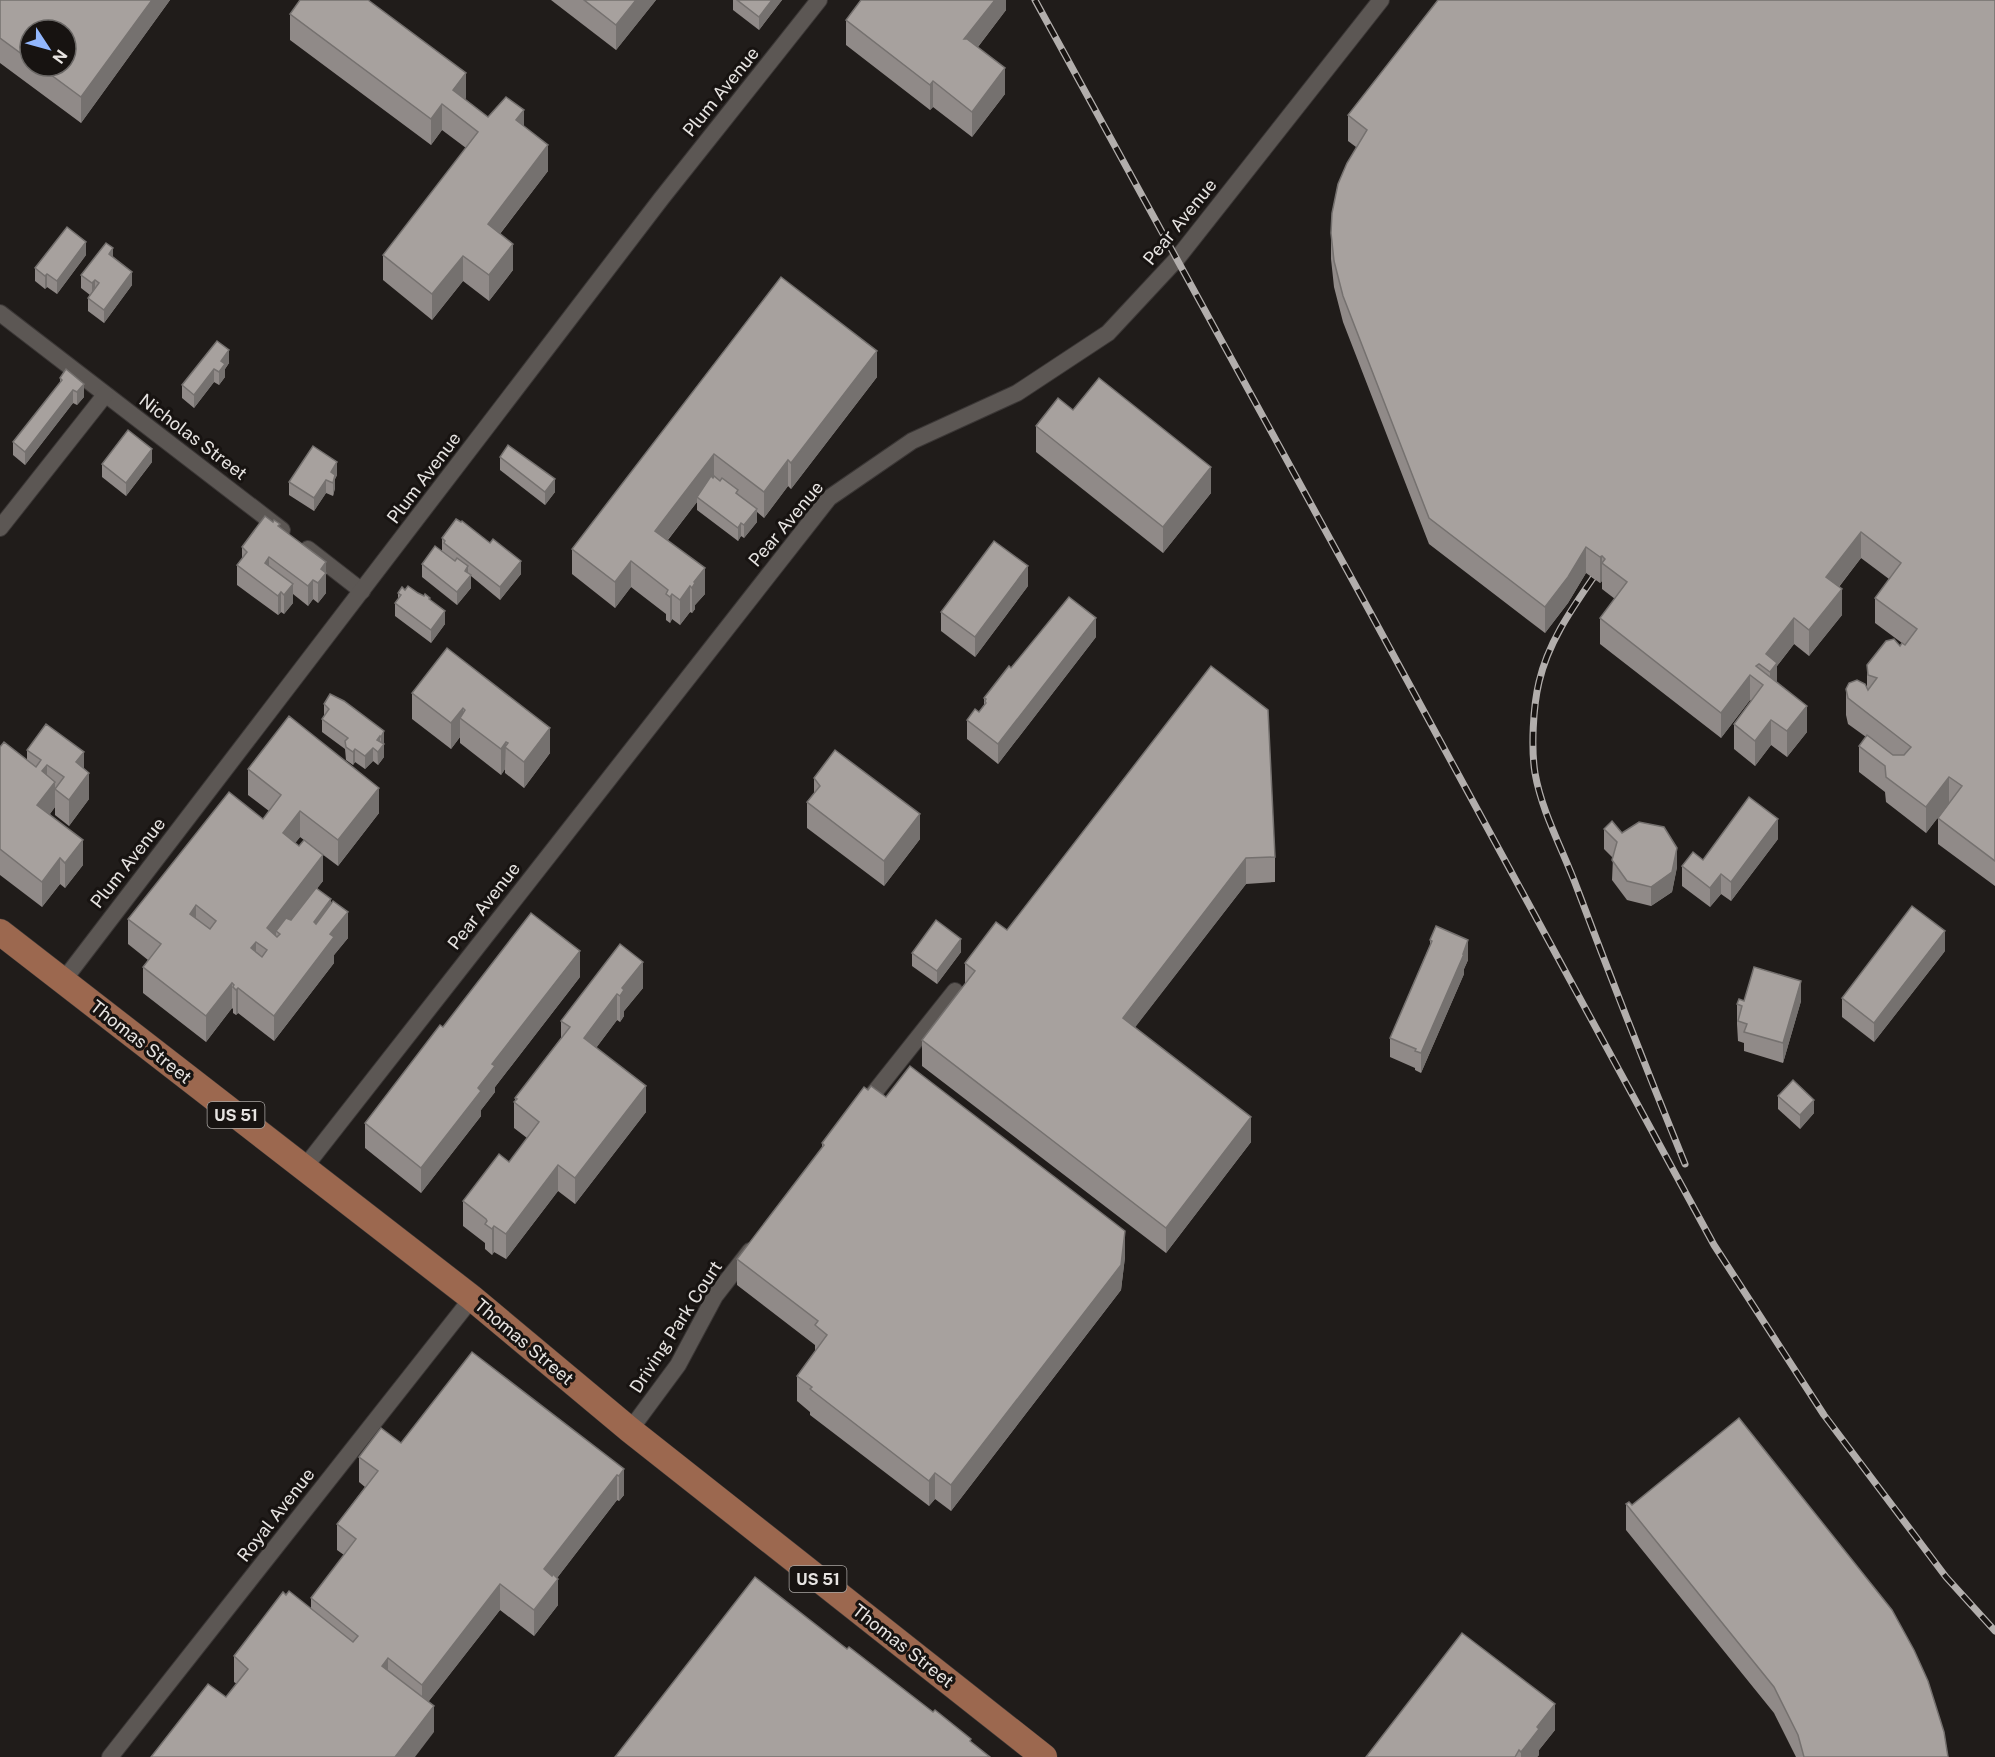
<svg xmlns="http://www.w3.org/2000/svg" width="1995" height="1757" viewBox="0 0 1995 1757" font-family="'Public Sans',sans-serif">
<style>
.lines{fill:none;stroke-linecap:round;stroke-linejoin:round}
.street-casing{stroke:#3b3736;stroke-width:18}
.primary-casing{stroke:#3b3736;stroke-width:27}
.street{stroke:#5c5754;stroke-width:16}
.primary{stroke:#9c684f;stroke-width:26}
.rail-casing{stroke:#b2aeac;stroke-width:7}
.rail{stroke:#171311;stroke-width:4.5;stroke-dasharray:14;stroke-linecap:butt}
.wall{fill:#908a88;fill-rule:evenodd}
.shaded-wall{fill:#75716f}
.building{fill:#a7a19e;stroke:#75716f;stroke-width:1.5;fill-rule:evenodd}
.labels{text-anchor:middle;stroke-width:6;stroke-linejoin:round;paint-order:stroke}
.shield{fill:#171311;stroke:#a9a5a3;stroke-width:1.5}
.shield-label{font-size:16px;font-weight:bold;fill:#e7e4e2}
.street-label{font-size:18px;fill:#e7e4e2;stroke:#171311}
</style>
<rect width="100%" height="100%" fill="#201c1a"/>
<g class="lines">
<defs>
<g id="street">
<polyline points="0,313 282,530"/>
<polyline points="0,528 105,395"/>
<polyline points="308,549 362,591"/>
<polyline points="63,981 661,199 819,0"/>
<polyline points="862,1108 955,991"/>
<polyline points="304,1168 829,498 912,441 1017,393 1108,333 1176,260 1381,0"/>
<polyline points="630,1430 678,1365 715,1296 750,1251"/>
<polyline points="110,1757 472,1298"/>
</g>
<polyline id="primary" points="0,932 472,1298 630,1430 1044,1757"/>
</defs>
<use href="#street" class="street-casing"/>
<use href="#primary" class="primary-casing"/>
<use href="#street" class="street"/>
<use href="#primary" class="primary"/>
<defs>
<g id="rail">
<polyline points="1035,0 1370,612 1714,1245 1824,1415 1946,1577 1995,1631"/>
<path d="M1593 578C1571 610 1548 643 1539 682 1533 707 1531 748 1535 773 1542 813 1563 850 1577 888 1612 981 1648 1073 1685 1164"/>
</g>
</defs>
<use href="#rail" class="rail-casing"/>
<use href="#rail" class="rail"/>
</g>
<g class="wall">
<path d="M0 0H170L81 123 0 63ZM30 30 66 66H30Z"/>
<polygon points="551,0 656,0 616,50"/>
<polygon points="733,0 782,0 759,30 733,10"/>
<polygon points="1006,0 1006,10 978,47 1005,94 972,137 933,107 930,110 846,45 846,20"/>
<polygon points="1995,0 1995,886 1938,844 1938,818 1950,803 1949,803 1926,833 1886,802 1885,792 1859,772 1859,746 1866,737 1848,724 1846,715 1846,689 1867,690 1867,665 1900,646 1902,643 1875,623 1875,598 1889,579 1861,558 1839,587 1842,615 1809,656 1794,644 1777,666 1777,682 1807,732 1787,757 1771,745 1755,766 1734,749 1734,724 1751,701 1750,700 1721,738 1600,644 1600,618 1615,599 1602,589 1602,581 1600,583 1586,573 1568,603 1545,633 1429,544 1343,322 1334,287 1331,259 1331,233 1356,147 1348,141 1348,115"/>
<polygon points="290,14 466,98 465,99 488,117 524,127 548,171 500,234 513,270 489,301 463,281 432,320 383,280 383,255 466,148 442,130 431,145 290,40"/>
<polygon points="86,255 57,294 47,287 45,289 35,281 35,268"/>
<polygon points="113,258 132,285 104,323 88,311 88,298 90,295 81,288 81,275"/>
<polygon points="781,277 877,377 791,489 788,486 764,518 757,512 757,522 744,538 741,536 738,541 697,510 697,502 668,540 705,594 695,605 695,609 692,613 690,612 680,625 672,619 670,623 666,620 666,614 631,587 615,608 572,574 572,549"/>
<polygon points="217,341 229,363 225,369 225,377 219,385 214,382 194,408 182,398 182,385"/>
<polygon points="60,378 84,397 77,405 73,403 25,465 13,455 13,442 60,383"/>
<polygon points="1036,426 1211,493 1163,553 1036,452"/>
<polygon points="500,457 555,492 545,505 500,470"/>
<polygon points="152,462 126,496 102,477 102,464"/>
<polygon points="337,475 335,479 335,488 333,496 326,493 314,511 289,495 289,482"/>
<polygon points="280,528 326,573 326,593 318,603 313,599 308,606 293,594 293,603 284,614 281,612 278,615 237,585 237,565 242,559 242,547"/>
<polygon points="442,538 521,574 500,600 471,576 471,588 457,605 422,577 422,564 442,551"/>
<polygon points="1028,586 975,657 941,631 941,612"/>
<polygon points="405,590 418,593 445,624 431,643 395,616 395,603 398,599 398,593"/>
<polygon points="1096,637 998,764 967,739 967,720 979,712 984,705 984,698 1011,668"/>
<polygon points="447,648 550,753 524,788 505,773 505,769 501,775 460,743 460,737 451,749 412,719 412,693"/>
<polygon points="1211,666 1275,857 1275,882 1246,884 1135,1027 1251,1142 1166,1253 922,1066 922,1040 965,985 965,963 1007,930"/>
<polygon points="324,704 384,731 384,757 378,765 373,761 365,769 355,762 353,765 346,760 345,749 322,732 322,719 324,716"/>
<polygon points="0,747 27,760 27,750 84,769 89,799 69,826 55,815 55,807 50,814 83,865 65,888 60,884 42,907 0,875"/>
<path d="M248 769 379 813 338 866 310 845 323 881 317 888 331 903 348 938 334 955V963L274 1041 238 1013 236 1015 233 1013V1009L232 1008 206 1042 143 993V967L148 960 128 944V919L263 819 269 811 248 795ZM300 837 304 840 299 846 295 843Z"/>
<polygon points="814,778 920,839 884,886 807,828 807,802 814,794"/>
<polygon points="1604,829 1622,833 1677,867 1672,892 1651,906 1627,900 1612,880 1613,858 1604,849"/>
<polygon points="1778,839 1731,901 1721,894 1710,907 1682,886 1682,866 1703,860"/>
<polygon points="1430,940 1468,960 1464,969 1464,974 1421,1073 1415,1070 1415,1068 1390,1057 1390,1038 1430,945"/>
<polygon points="620,944 643,988 624,1011 624,1016 620,1022 617,1020 596,1048 646,1112 575,1204 558,1191 506,1259 494,1252 492,1255 485,1249 485,1243 463,1226 463,1201 509,1162 527,1138 514,1128 514,1102 515,1101 515,1098 561,1038 561,1021"/>
<polygon points="1945,951 1874,1042 1842,1017 1842,998"/>
<polygon points="961,952 937,984 912,966 912,953"/>
<polygon points="580,977 495,1087 495,1092 481,1110 481,1116 421,1193 365,1148 365,1123 443,1027"/>
<polygon points="1744,1001 1801,1001 1783,1063 1744,1051 1744,1043 1738,1041 1737,1024 1737,1004"/>
<polygon points="1778,1096 1814,1113 1800,1129 1778,1109"/>
<polygon points="886,1097 1125,1257 1121,1290 951,1511 935,1499 929,1506 810,1415 810,1412 797,1401 797,1376 815,1351 815,1345 737,1285 737,1259 822,1148 822,1143"/>
<polygon points="401,1443 624,1469 624,1495 619,1501 617,1500 557,1578 558,1605 534,1636 500,1610 428,1702 434,1732 226,1697 237,1684 234,1682 234,1656 286,1595 311,1609 311,1598 344,1555 337,1550 337,1524 365,1487 359,1482 359,1457"/>
<polygon points="1626,1504 1632,1505 1948,1757 1796,1757 1774,1713 1626,1530"/>
<polygon points="1555,1730 1539,1750 1539,1755 1537,1757 1366,1757"/>
</g>
<g class="shaded-wall">
<polygon points="152,0 170,0 81,123 81,97"/>
<polygon points="636,0 656,0 616,50 616,25"/>
<polygon points="772,0 782,0 759,30 759,17"/>
<polygon points="995,0 1006,0 1006,10 964,65 964,39"/>
<polygon points="1005,68 1005,94 972,137 972,112"/>
<polygon points="466,73 466,98 454,114 453,90"/>
<polygon points="933,81 933,107 930,110 930,85"/>
<polygon points="442,104 442,130 431,145 431,119"/>
<polygon points="524,110 524,136 516,120"/>
<polygon points="548,145 548,171 488,249 488,224"/>
<polygon points="86,242 86,255 57,294 57,281"/>
<polygon points="513,244 513,270 489,301 489,275"/>
<polygon points="113,248 113,261 109,254"/>
<polygon points="463,256 463,281 432,320 432,294"/>
<polygon points="132,272 132,285 104,323 104,310"/>
<polygon points="47,274 47,287 45,289 45,276"/>
<polygon points="95,280 95,293 92,296 92,283"/>
<polygon points="229,350 229,363 225,369 225,377 219,385 219,372 221,361"/>
<polygon points="877,351 877,377 791,489 791,463"/>
<polygon points="214,369 214,382 194,408 194,395"/>
<polygon points="84,384 84,397 77,405 77,392"/>
<polygon points="73,390 73,403 25,465 25,452"/>
<polygon points="152,449 152,462 126,496 126,483"/>
<polygon points="714,454 714,479 697,497 697,502 655,556 655,531"/>
<polygon points="788,460 788,486 764,518 764,492"/>
<polygon points="337,462 337,475 335,479 335,488 333,496 333,483 331,472"/>
<polygon points="1211,467 1211,493 1163,553 1163,527"/>
<polygon points="555,479 555,492 545,505 545,492"/>
<polygon points="326,480 326,493 314,511 314,498"/>
<polygon points="757,509 757,522 744,538 744,525"/>
<polygon points="741,523 741,536 738,541 738,528"/>
<polygon points="1861,532 1861,558 1826,603 1826,577"/>
<polygon points="1586,547 1586,573 1568,603 1545,633 1545,607"/>
<polygon points="1602,556 1602,581 1600,583 1600,557"/>
<polygon points="269,557 269,577 265,563"/>
<polygon points="521,561 521,574 500,600 500,587"/>
<polygon points="631,561 631,587 615,608 615,582"/>
<polygon points="326,562 326,593 318,603 318,583 321,569"/>
<polygon points="468,566 468,578 471,575 471,588 457,605 457,592 465,571"/>
<polygon points="1028,566 1028,586 975,657 975,637"/>
<polygon points="705,568 705,594 695,605 695,609 692,613 692,588 694,582"/>
<polygon points="313,580 313,599 308,606 308,586"/>
<polygon points="293,584 293,603 284,614 284,595"/>
<polygon points="690,586 690,612 680,625 680,600"/>
<polygon points="1842,589 1842,615 1809,656 1809,630"/>
<polygon points="281,592 281,612 278,615 278,596"/>
<polygon points="672,594 672,619 670,623 670,597"/>
<polygon points="445,611 445,624 431,643 431,630"/>
<polygon points="1096,618 1096,637 998,764 998,744"/>
<polygon points="1794,618 1794,644 1777,666 1777,688 1770,698 1770,672 1766,654"/>
<polygon points="1750,675 1750,700 1721,738 1721,713"/>
<polygon points="1807,706 1807,732 1787,757 1787,731"/>
<polygon points="463,708 463,720 460,718 460,737 451,749 451,723"/>
<polygon points="1771,720 1771,745 1755,766 1755,741"/>
<polygon points="550,728 550,753 524,788 524,762"/>
<polygon points="384,731 384,757 378,765 377,740 380,736 380,749 381,747 381,737"/>
<polygon points="506,742 505,769 501,775 501,749"/>
<polygon points="373,748 373,761 365,769 365,756"/>
<polygon points="355,749 355,762 353,765 353,752"/>
<polygon points="84,752 84,778 76,762"/>
<polygon points="47,765 47,790 42,771"/>
<polygon points="89,773 89,799 69,826 69,800"/>
<polygon points="1949,777 1949,803 1926,833 1926,807"/>
<polygon points="55,782 55,807 37,830 37,805"/>
<polygon points="379,788 379,813 338,866 338,840"/>
<polygon points="300,811 300,837 283,859 283,833"/>
<polygon points="920,814 920,839 884,886 884,861"/>
<polygon points="1778,819 1778,839 1731,901 1731,882"/>
<polygon points="83,840 83,865 65,888 65,863"/>
<polygon points="1677,848 1677,867 1672,892 1651,906 1651,887"/>
<polygon points="323,855 323,881 280,937 280,934 276,931 276,942 267,928"/>
<polygon points="60,858 60,884 42,907 42,882"/>
<polygon points="1246,858 1246,884 1123,1043 1123,1018"/>
<polygon points="1721,874 1721,894 1710,907 1710,888"/>
<polygon points="331,899 331,925 314,948 314,922"/>
<polygon points="196,905 196,931 190,914"/>
<polygon points="348,912 348,938 334,955 334,963 274,1041 274,1016 330,934"/>
<polygon points="1945,931 1945,951 1874,1042 1874,1023"/>
<polygon points="961,939 961,952 937,984 937,971"/>
<polygon points="1468,940 1468,960 1464,969 1464,974 1421,1073 1421,1053"/>
<polygon points="256,942 256,967 251,948"/>
<polygon points="580,951 580,977 495,1087 495,1092 481,1110 481,1116 421,1193 421,1168 478,1088 492,1064"/>
<polygon points="643,962 643,988 624,1011 624,1016 620,1022 620,996 622,988"/>
<polygon points="1801,981 1801,1001 1783,1063 1783,1043"/>
<polygon points="232,983 232,1008 206,1042 206,1016"/>
<polygon points="238,988 238,1013 236,1015 236,990"/>
<polygon points="617,994 617,1020 584,1064 584,1038"/>
<polygon points="646,1086 646,1112 575,1204 575,1178"/>
<polygon points="1814,1100 1814,1113 1800,1129 1800,1115"/>
<polygon points="1251,1117 1251,1142 1166,1253 1166,1228"/>
<polygon points="558,1165 558,1191 506,1259 506,1234"/>
<polygon points="494,1226 494,1252 492,1255 492,1229"/>
<polygon points="1125,1231 1125,1257 1121,1290 951,1511 951,1485"/>
<polygon points="624,1469 624,1495 619,1501 619,1476"/>
<polygon points="935,1473 935,1499 929,1506 929,1481"/>
<polygon points="617,1475 617,1500 544,1595 544,1569"/>
<polygon points="558,1579 558,1605 534,1636 534,1610"/>
<polygon points="500,1584 500,1610 422,1710 422,1685"/>
<polygon points="388,1658 388,1684 382,1666"/>
<polygon points="1555,1704 1555,1730 1539,1750 1539,1755 1537,1757 1521,1757 1521,1752 1537,1727"/>
<polygon points="434,1706 434,1732 415,1757 395,1757"/>
</g>
<g class="building">
<polygon points="0,0 152,0 81,97 39,66 66,66 66,30 30,30 30,60 0,38"/>
<polygon points="300,0 368,0 466,73 453,90 488,117 506,97 524,110 516,120 548,145 488,224 513,244 489,275 463,256 432,294 383,255 478,132 442,104 431,119 290,14"/>
<polygon points="584,0 636,0 616,25"/>
<polygon points="737,0 772,0 759,17"/>
<polygon points="861,0 995,0 964,39 967,39 1005,68 972,112 933,81 930,85 846,20"/>
<polygon points="1438,0 1995,0 1995,861 1938,818 1962,786 1949,777 1926,807 1886,777 1885,766 1859,746 1867,735 1893,755 1904,755 1911,747 1848,698 1846,689 1849,683 1857,680 1865,684 1868,690 1877,678 1868,675 1867,665 1886,641 1894,639 1900,646 1902,643 1905,645 1917,629 1875,598 1901,563 1861,532 1826,577 1842,589 1809,630 1794,618 1766,654 1777,663 1770,672 1759,664 1756,666 1807,706 1787,731 1771,720 1755,741 1734,724 1763,685 1750,675 1721,713 1600,618 1627,582 1602,563 1605,559 1602,556 1600,557 1586,547 1568,577 1545,607 1429,518 1343,296 1334,261 1331,233 1332,213 1338,184 1347,163 1367,130 1348,115"/>
<polygon points="67,227 86,242 57,281 47,274 45,276 35,268"/>
<polygon points="106,243 113,248 109,254 132,272 104,310 88,298 99,283 95,280 92,283 81,275"/>
<polygon points="781,277 877,351 791,463 788,460 764,492 714,454 655,531 705,568 694,582 695,583 692,588 690,586 680,600 672,594 670,597 666,594 668,590 631,561 615,582 572,549"/>
<polygon points="217,341 229,350 221,361 225,364 219,372 214,369 194,395 182,385"/>
<polygon points="66,369 84,384 77,392 73,390 25,452 13,442 62,380 60,378"/>
<polygon points="1099,378 1211,467 1163,527 1036,426 1058,398 1073,410"/>
<polygon points="128,430 152,449 126,483 102,464"/>
<polygon points="508,445 555,479 545,492 500,457"/>
<polygon points="313,446 337,462 331,472 335,475 333,483 326,480 314,498 289,482"/>
<polygon points="711,476 713,478 714,476 720,481 722,478 738,490 736,493 757,509 744,525 741,523 738,528 697,497"/>
<polygon points="265,516 273,522 274,520 280,524 278,526 326,562 321,569 326,573 318,583 313,580 308,586 269,557 265,563 293,584 284,595 281,592 278,596 237,565 247,552 242,547"/>
<polygon points="456,519 461,522 462,521 490,543 493,539 521,561 500,587 444,543 445,541 442,538"/>
<polygon points="994,541 1028,566 975,637 941,612"/>
<polygon points="435,546 455,561 457,558 468,566 465,571 471,575 457,592 422,564"/>
<polygon points="408,586 418,593 424,596 425,594 430,598 429,599 445,611 431,630 395,603 401,595 398,593 402,587 405,590"/>
<polygon points="1069,597 1096,618 998,744 967,720 975,709 979,712 986,703 985,701 986,699 984,698 1009,666 1011,668"/>
<polygon points="447,648 550,728 524,762 505,747 508,743 506,742 501,749 460,718 465,710 463,708 451,723 412,693"/>
<polygon points="1211,666 1268,710 1275,857 1246,858 1123,1018 1251,1117 1166,1228 922,1040 975,971 965,963 996,922 1007,930"/>
<polygon points="330,694 344,701 384,731 381,737 380,736 377,740 384,744 378,752 373,748 365,756 355,749 353,752 346,747 345,741 348,738 322,719 329,709 324,704"/>
<path d="M289 716 379 788 338 840 300 811 283 833 299 846 304 840 323 855 267 928 277 937 280 934 276 931 286 918 291 920 316 888 331 899 314 922 316 924 333 901 348 912 330 934 334 937 274 1016 238 988 236 990 233 987 234 985 232 983 206 1016 143 967 161 944 128 919 229 792 263 819 281 795 248 769ZM196 905 216 921 210 929 190 914ZM256 942 267 950 262 957 251 948Z"/>
<polygon points="46,724 84,752 76,762 89,773 69,800 55,789 64,777 47,765 42,771 55,782 37,805 83,840 65,863 60,858 42,882 0,849 0,747 4,742 36,767 41,760 27,750"/>
<polygon points="835,750 920,814 884,861 807,802 820,786 814,778"/>
<polygon points="1749,797 1778,819 1731,882 1721,874 1710,888 1682,866 1693,852 1703,860"/>
<polygon points="1612,821 1622,833 1639,822 1664,827 1677,848 1672,872 1651,887 1627,881 1612,860 1617,842 1604,829"/>
<polygon points="1912,906 1945,931 1874,1023 1842,998"/>
<polygon points="531,913 580,951 492,1064 495,1066 478,1088 481,1091 421,1168 365,1123 440,1025 443,1027"/>
<polygon points="936,920 961,939 937,971 912,953"/>
<polygon points="1436,926 1468,940 1463,954 1464,954 1421,1053 1415,1051 1416,1049 1390,1038 1432,941 1430,940"/>
<polygon points="620,944 643,962 622,988 624,990 620,996 617,994 584,1038 646,1086 575,1178 558,1165 506,1234 494,1226 492,1229 485,1224 487,1221 486,1219 463,1201 499,1154 509,1162 539,1122 514,1102 517,1099 515,1098 570,1027 561,1021"/>
<polygon points="1754,967 1801,981 1783,1043 1744,1032 1747,1024 1738,1021 1742,1006 1737,1004 1739,999 1744,1001"/>
<polygon points="910,1066 1125,1231 1121,1265 951,1485 935,1473 929,1481 810,1389 812,1387 797,1376 827,1335 815,1325 818,1321 737,1259 824,1145 822,1143 864,1087 868,1090 871,1086 886,1097"/>
<polygon points="1793,1080 1814,1100 1800,1115 1778,1096"/>
<polygon points="472,1352 624,1469 619,1476 617,1475 544,1569 552,1576 553,1574 558,1579 534,1610 500,1584 422,1685 388,1658 382,1666 434,1706 395,1757 151,1757 208,1684 226,1697 248,1669 234,1656 283,1592 286,1595 289,1591 353,1642 358,1636 311,1598 356,1539 337,1524 378,1471 359,1457 381,1428 401,1443"/>
<polygon points="1739,1418 1892,1610 1914,1650 1928,1681 1944,1732 1948,1757 1804,1757 1798,1735 1774,1687 1626,1504 1629,1502 1632,1505"/>
<polygon points="755,1577 847,1649 849,1647 933,1712 935,1710 971,1739 970,1741 990,1757 615,1757"/>
<polygon points="1462,1633 1555,1704 1537,1727 1539,1729 1521,1752 1519,1750 1515,1757 1366,1757"/>
</g>
<g class="labels">
<g class="shield">
<rect x="207.5" y="1102" width="57" height="26" rx="4.5"/>
<rect x="789.5" y="1566" width="57" height="26" rx="4.5"/>
</g>
<g class="shield-label">
<text x="236" y="1121">US 51</text>
<text x="818" y="1585">US 51</text>
</g>
<g class="street-label">
<text transform="translate(721 92) rotate(-51)" y="6">Plum Avenue</text>
<text transform="translate(1180 222) rotate(-51)" y="6">Pear Avenue</text>
<text transform="translate(193 437) rotate(37)" y="6">Nicholas Street</text>
<text transform="translate(424 478) rotate(-53)" y="6">Plum Avenue</text>
<text transform="translate(786 524) rotate(-50)" y="6">Pear Avenue</text>
<text transform="translate(128 863) rotate(-52)" y="6">Plum Avenue</text>
<text transform="translate(484 906) rotate(-52)" y="6">Pear Avenue</text>
<text transform="translate(141 1042) rotate(38)" y="6">Thomas Street</text>
<text transform="translate(676 1327) rotate(-57)" y="6">Driving Park Court</text>
<text transform="translate(524 1342) rotate(40)" y="6">Thomas Street</text>
<text transform="translate(276 1515) rotate(-52)" y="6">Royal Avenue</text>
<text transform="translate(903 1646) rotate(38)" y="6">Thomas Street</text>
</g>
</g>
<g transform="translate(48 48) rotate(126)"><circle r="28" fill="#171311" stroke="#6a6765" stroke-width="1.5"/>
<path d="M0-4.5L10 22L0 15L-10 22Z" fill="#92b7fd"/>
<text y="-9" font-size="16" font-weight="bold" text-anchor="middle" fill="#e7e4e2">N</text>
</g>
</svg>
